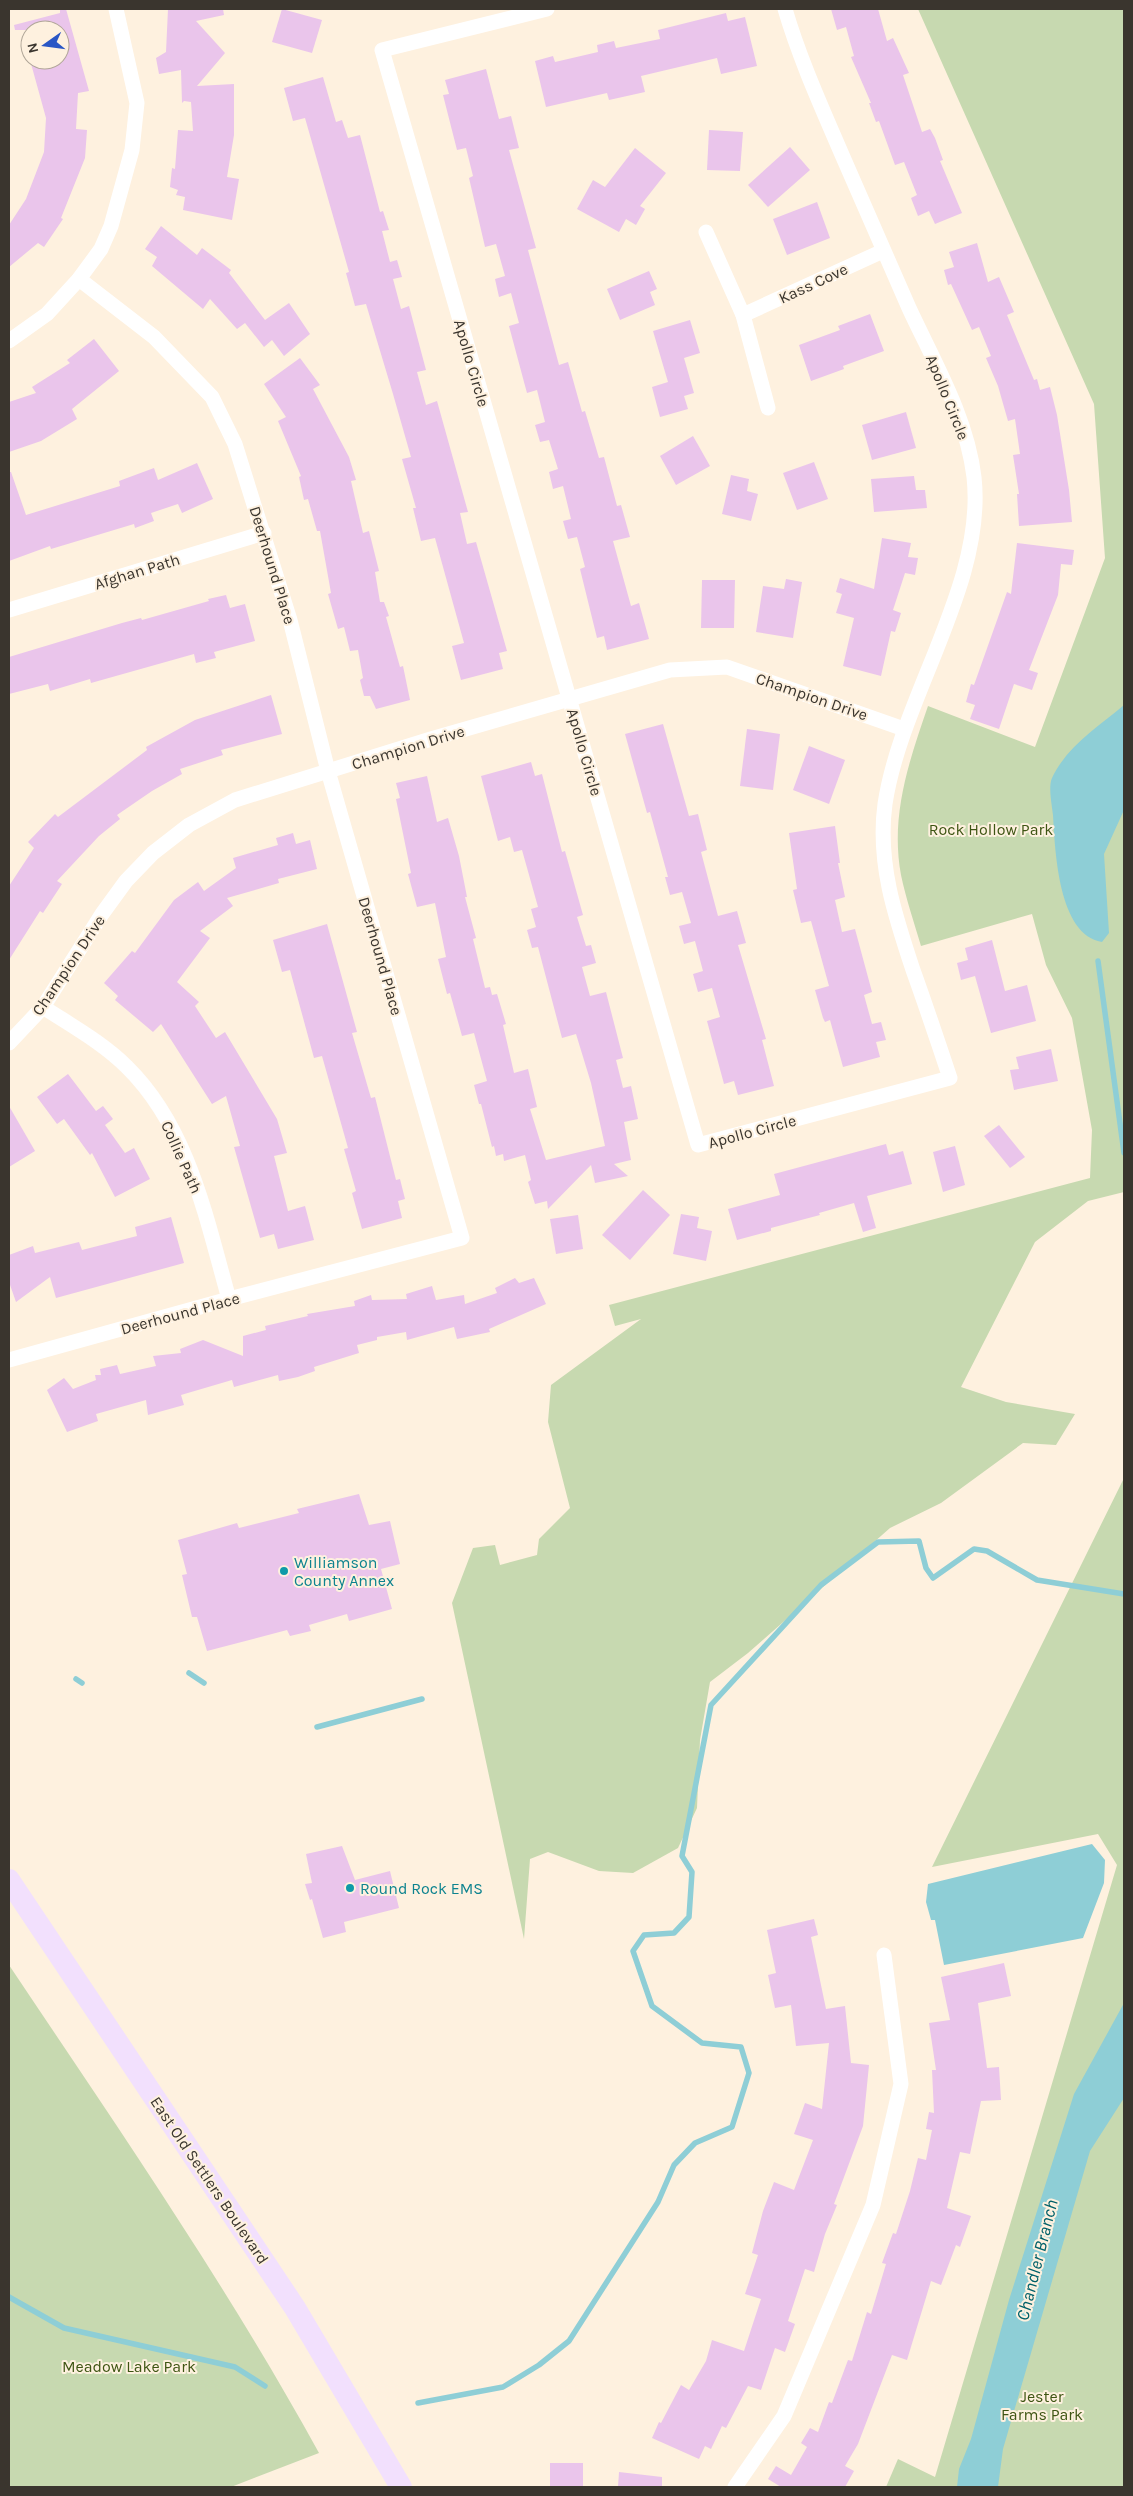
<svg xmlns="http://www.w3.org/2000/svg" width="1133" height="2496" viewBox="0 0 1133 2496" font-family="Karla,sans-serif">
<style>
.green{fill:#c7d9b0}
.water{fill:#8eced6}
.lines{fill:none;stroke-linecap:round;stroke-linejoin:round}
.stream{stroke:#8eced6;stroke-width:5.5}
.building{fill:#eac5eb}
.minor{stroke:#fff;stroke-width:15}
.secondary{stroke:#f2e0fd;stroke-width:22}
.culture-dot{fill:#0f9aa8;stroke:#fef1df;stroke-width:2}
.labels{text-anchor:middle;stroke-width:4;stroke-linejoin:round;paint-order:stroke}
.street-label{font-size:16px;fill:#3a352e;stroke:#fef1df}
.park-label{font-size:16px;fill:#3e5513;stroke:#fef1df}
.culture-label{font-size:16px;fill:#0d838f;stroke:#fef1df;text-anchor:start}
.water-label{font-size:18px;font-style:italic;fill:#006069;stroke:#fef1df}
</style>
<rect width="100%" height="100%" fill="#fef1df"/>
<g class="green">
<path d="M918 9H1124V1192L1088 1201 1035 1242 961 1387 1006 1402 1075 1414 1056 1445 1023 1443 941 1503 890 1528 748 1653 710 1682 700 1740 697 1808 678 1848 633 1873 599 1871 548 1852 530 1859 524 1939 452 1603 473 1548 495 1545 500 1565 537 1555 539 1539 570 1508 548 1422 551 1385 641 1319 615 1326 609 1305 1090 1178 1092 1130 1072 1018 1046 965 1032 914 921 946C914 922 906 899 901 875 890 816 909 761 928 706L1035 747 1105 558 1094 404Z"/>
<polygon points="1124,1478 1124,2487 886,2487 898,2459 935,2477 1117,1865 1098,1834 932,1867"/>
<path d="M9 1965C116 2125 226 2284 319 2453L231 2487H9Z"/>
</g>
<g class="water">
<path d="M1124 705V810L1104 854 1109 933 1102 942C1058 935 1055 850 1053 815 1052 805 1048 787 1052 778 1067 746 1098 727 1124 705Z"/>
<polygon points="1092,1844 1105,1860 1104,1883 1083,1938 944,1965 935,1920 931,1920 926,1902 928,1884"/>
<polygon points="1124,2003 1124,2098 1090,2151 1003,2449 998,2487 957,2487 959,2469 971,2439 1009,2300 1074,2094"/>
</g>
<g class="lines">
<g class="stream">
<polyline points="1098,961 1124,1153"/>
<polyline points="189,1673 204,1683"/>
<polyline points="76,1679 82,1683"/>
<polyline points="317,1727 422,1699"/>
<polyline points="9,2297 64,2328 235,2367 265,2386"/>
<polyline points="418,2403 503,2387 539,2365 569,2341 658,2202 674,2165 695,2143 732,2127 749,2073 741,2047 702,2043 652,2006 633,1951 644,1935 674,1933 689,1917 692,1872 682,1856 711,1705 821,1585 878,1542 919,1541 926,1568 933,1578 974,1549 987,1551 1037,1580 1124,1594"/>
</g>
</g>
<g class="building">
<polygon points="60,9 66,9 89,91 78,93 76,129 87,130 85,158 61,218 63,219 44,247 38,243 9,267 9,225 26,199 44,152 46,118 30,60 60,60 60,30 15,30 14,25 60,13"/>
<polygon points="168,9 223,9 224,15 196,21 225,53 197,86 234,84 234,135 227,177 239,179 232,220 183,210 185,197 176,195 178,190 170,187 172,168 175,169 178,130 193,131 191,102 184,101 182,103 181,70 159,74 156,58 166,52"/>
<polygon points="282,9 322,20 312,53 272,42"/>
<polygon points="831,9 878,9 887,41 893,38 909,73 903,75 922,132 930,129 935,138 943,160 940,161 962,213 935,224 929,211 918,216 911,198 917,195 904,162 895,165 879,121 876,122 869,103 871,103 851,57 854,56 846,27 837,30"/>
<polygon points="726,13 728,21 745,17 757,66 721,74 717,58 641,76 645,92 609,100 607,93 546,107 535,61 553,56 555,62 598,52 597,45 614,41 616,48 660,39 658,30"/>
<polygon points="486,69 499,119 511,116 519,148 509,150 536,248 528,250 559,365 568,362 582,412 585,411 599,458 604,457 617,506 621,505 630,537 613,541 631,606 639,603 649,639 607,650 604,636 597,638 580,569 585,567 577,537 568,539 563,521 571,519 563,486 553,489 549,472 558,469 549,440 540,442 535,425 545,422 537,390 527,393 524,382 509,326 519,323 511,293 499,297 495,279 505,276 496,244 485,247 469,178 473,176 466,148 457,150 443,95 449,94 445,80"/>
<polygon points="323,77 336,122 342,120 348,138 360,135 380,212 383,211 389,230 382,231 390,262 397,260 402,277 393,279 401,309 409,306 426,370 417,372 426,405 437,401 468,512 460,513 467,544 476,542 507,651 499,653 503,669 461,680 452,646 464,643 435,538 421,541 413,508 416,508 402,459 411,457 393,394 366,304 355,306 346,273 349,272 305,118 293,121 284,88"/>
<polygon points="709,130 743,132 740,171 707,170"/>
<polygon points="790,147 810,170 768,207 748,185"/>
<polygon points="635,148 666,173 640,206 645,209 636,225 626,219 619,232 577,209 593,180 605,187"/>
<polygon points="817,202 830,238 787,255 773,219"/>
<polygon points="161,226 197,255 202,248 231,270 229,273 265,320 289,303 310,334 284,356 272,340 264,347 245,323 237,329 210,299 203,309 152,266 157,257 145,249"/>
<polygon points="977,243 988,282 999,277 1014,312 1007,315 1034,380 1037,379 1040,390 1050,387 1057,415 1069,490 1072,522 1019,526 1017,494 1019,494 1013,455 1020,454 1015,419 1008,421 998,386 986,358 991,356 979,327 972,330 951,284 948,285 944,270 954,267 949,252"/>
<polygon points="649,271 657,289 650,292 655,305 620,320 607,289"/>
<polygon points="870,314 884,351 843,366 844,369 811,381 799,345 840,330 838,326"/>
<polygon points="690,320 700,353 684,358 694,393 684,396 688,409 660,417 652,387 668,382 653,331"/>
<polygon points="94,339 119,371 72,409 77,419 41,441 9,452 9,402 36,393 32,387 70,363 67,360"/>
<polygon points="300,358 320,385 313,389 349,457 356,480 351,481 363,533 369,531 379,571 375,572 380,602 384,602 389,616 386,617 400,667 403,666 410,700 376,709 370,696 364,696 360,680 363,678 358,650 350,651 344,627 338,629 328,594 331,593 320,531 317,531 308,499 304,500 299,477 301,476 278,421 286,417 264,384"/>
<polygon points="906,412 916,448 872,460 862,425"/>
<polygon points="693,436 710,466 676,485 660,456"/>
<polygon points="814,462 828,499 797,510 783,473"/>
<polygon points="197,463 213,499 182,513 178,504 151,513 154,521 135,528 134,524 51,549 50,546 9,561 9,472 11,472 26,515 120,486 119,481 154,468 158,480"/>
<polygon points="731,475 749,479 747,491 758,494 751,521 722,514"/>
<polygon points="914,476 916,490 925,490 927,508 874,512 871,479"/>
<polygon points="882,538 911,543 908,557 918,558 915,575 905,573 893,610 901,613 895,632 891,631 881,676 843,666 854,618 836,613 842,594 836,592 840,578 874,589"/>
<polygon points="1017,543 1074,550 1072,565 1061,564 1058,595 1029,670 1038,673 1032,690 1014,684 999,729 970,719 975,705 966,702 971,684 974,685 1007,592 1011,594"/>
<polygon points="786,579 802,582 793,638 756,632 763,586 784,589"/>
<polygon points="702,580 735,580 734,628 701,628"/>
<polygon points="226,595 230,608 245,604 255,641 214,652 216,658 196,663 194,654 91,683 90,679 50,691 48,684 9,694 9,657 122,623 141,618 142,620 209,601 208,599"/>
<polygon points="271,695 282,734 221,750 223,755 180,769 182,774 152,791 117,815 120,819 99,836 57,881 62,884 43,913 40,911 9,960 9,886 34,848 28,842 55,814 58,817 147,750 146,747 195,720"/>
<polygon points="663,724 689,816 698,814 707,850 701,852 718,916 737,911 746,943 738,945 766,1039 762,1040 774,1086 738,1095 734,1081 724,1084 707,1021 720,1017 712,988 698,992 693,974 703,971 695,941 684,944 679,926 691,923 682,892 670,895 665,877 668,877 650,812 647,813 625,734"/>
<polygon points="747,729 780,734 773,790 740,786"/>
<polygon points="809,746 845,760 829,804 793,790"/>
<polygon points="531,762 535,776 542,774 562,852 565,851 583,915 577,917 586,946 591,945 596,963 582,967 590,996 606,992 623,1058 616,1060 623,1088 631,1086 638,1119 624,1122 631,1160 614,1164 628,1176 595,1183 591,1165 548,1209 547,1201 535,1204 528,1182 531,1180 525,1155 504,1161 503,1154 496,1156 494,1146 492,1147 481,1104 479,1104 474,1085 487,1081 474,1033 462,1036 450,993 447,994 438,959 446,957 435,903 417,907 408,874 411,873 396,799 400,798 396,783 427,776 437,822 448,818 459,856 467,897 465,897 476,938 473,939 485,988 490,987 492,995 497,994 506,1024 503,1025 514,1073 528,1069 537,1107 530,1109 546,1160 605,1146 591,1083 576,1034 562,1038 538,947 532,948 527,930 536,927 531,909 538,907 522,850 514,852 510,837 498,841 481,776"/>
<polygon points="835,826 840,863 838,863 845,897 835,900 842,932 855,929 872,992 864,995 872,1024 881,1022 886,1040 876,1042 880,1057 843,1067 830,1020 825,1022 823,1018 815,990 829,986 811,921 801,923 793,890 797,889 789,833"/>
<polygon points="293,833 296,844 310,840 317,869 278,879 279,883 227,898 233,906 200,931 210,938 177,982 199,1002 195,1006 216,1038 225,1032 277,1119 287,1153 274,1156 288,1211 305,1206 314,1240 278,1249 274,1234 260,1238 234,1147 240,1146 226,1096 212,1104 161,1024 153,1032 115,1000 118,996 104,983 132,951 135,953 174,900 198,882 204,891 236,868 233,858 278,845 276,838"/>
<polygon points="327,924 357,1032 352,1033 371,1098 375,1097 396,1180 400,1179 405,1199 398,1201 402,1218 362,1229 352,1193 356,1191 344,1149 348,1148 322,1056 314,1058 290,970 282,972 273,940"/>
<polygon points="992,940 1005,991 1027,985 1036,1021 991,1033 975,976 961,980 957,963 968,960 965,948"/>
<polygon points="1051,1049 1058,1081 1014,1090 1010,1070 1019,1069 1016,1057"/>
<polygon points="68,1074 96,1111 103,1106 113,1119 105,1125 125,1153 134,1148 150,1179 115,1197 92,1153 90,1155 64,1119 57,1124 37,1097"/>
<polygon points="9,1106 35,1151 9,1167"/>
<polygon points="999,1125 1025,1157 1010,1168 984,1136"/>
<polygon points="886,1144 889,1155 903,1151 912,1184 867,1196 876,1228 863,1232 854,1203 819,1213 820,1215 771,1228 771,1231 737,1240 728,1209 780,1195 774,1174"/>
<polygon points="955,1146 965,1185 943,1192 933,1152"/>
<polygon points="643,1190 670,1215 630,1260 602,1235"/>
<polygon points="681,1214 699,1217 697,1228 712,1231 706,1261 673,1254"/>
<polygon points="578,1215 583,1249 556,1254 550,1219"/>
<polygon points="171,1217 184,1263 56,1298 50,1277 16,1302 9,1282 9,1255 33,1246 35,1253 79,1242 82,1250 137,1236 135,1227"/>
<polygon points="515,1278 519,1283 534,1278 546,1304 489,1329 490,1332 457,1339 454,1327 407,1340 406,1332 377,1337 377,1340 357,1345 359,1353 314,1367 315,1371 298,1377 279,1381 278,1375 234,1387 232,1380 181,1395 184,1405 148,1415 146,1400 96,1414 98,1421 67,1432 47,1390 64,1378 73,1389 96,1380 95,1375 101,1375 100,1369 117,1365 120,1374 156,1366 153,1356 181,1353 180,1349 203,1340 243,1356 243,1336 266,1330 265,1326 308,1316 307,1314 355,1306 354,1301 371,1295 372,1300 407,1299 406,1294 432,1286 436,1300 464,1295 465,1304 497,1293 495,1288"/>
<polygon points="359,1494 369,1525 390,1521 400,1564 381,1569 392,1609 349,1621 347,1614 309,1625 311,1631 290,1636 287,1630 207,1651 197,1617 192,1617 182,1575 187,1574 178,1540 237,1523 239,1528 299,1513 297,1509"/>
<polygon points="342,1846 355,1880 390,1871 399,1908 344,1922 346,1932 323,1938 312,1899 310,1900 305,1884 312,1883 306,1854"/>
<polygon points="814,1919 818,1935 811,1937 826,2009 845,2006 851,2063 869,2065 863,2126 834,2204 837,2205 825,2234 814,2272 805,2269 788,2321 795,2324 785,2352 775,2348 761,2390 748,2386 726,2428 722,2426 711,2449 705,2446 699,2459 652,2438 659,2422 661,2423 681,2385 689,2390 706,2361 712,2340 744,2351 761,2299 745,2294 758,2255 752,2253 763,2211 774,2182 794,2190 813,2140 794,2134 805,2103 822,2109 829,2043 796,2046 791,2005 775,2008 768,1975 776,1973 767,1930"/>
<polygon points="1004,1963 1011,1996 978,2003 987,2068 999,2067 1001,2100 981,2101 970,2154 960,2152 947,2208 971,2216 960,2247 956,2245 941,2285 931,2281 907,2360 892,2355 858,2444 845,2466 854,2471 845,2487 781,2487 768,2479 776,2466 791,2475 807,2447 801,2443 810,2428 818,2432 829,2402 832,2403 848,2360 852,2361 867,2312 871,2314 886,2264 882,2263 893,2233 896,2234 910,2191 918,2158 926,2160 932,2130 926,2129 929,2112 934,2113 932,2070 936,2070 929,2023 950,2020 941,1977"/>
<rect x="550" y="2463" width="33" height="24"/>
<polygon points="619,2472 662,2477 662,2487 618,2487"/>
</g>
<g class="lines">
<g class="minor">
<path d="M547 9 382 50 698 1145 950 1078C938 1042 926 1006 913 970 895 916 877 862 885 804 901 697 986 584 974 477 967 417 934 362 909 308 887 258 865 207 843 157 822 108 800 60 785 9"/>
<polyline points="706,232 743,315 768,408"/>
<polyline points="743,315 883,251"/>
<polyline points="9,341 47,314 79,279 101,249 111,226 132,150 137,103 116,9"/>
<polyline points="9,610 264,533"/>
<path d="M43 1007C72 1026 103 1043 127 1067 189 1128 206 1218 229 1299"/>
<polyline points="9,1043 43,1007 102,914 126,881 153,853 189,825 235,800 431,739 670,670 727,667 904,729"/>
<polyline points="9,1360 229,1299 462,1238 328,771 290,620 235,444 212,397 154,337 79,279"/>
<polyline points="735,2487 784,2416 873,2205 901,2084 884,1955"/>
</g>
<polyline class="secondary" points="9,1880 295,2308 401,2487"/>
</g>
<g class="culture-dot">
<circle cx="284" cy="1571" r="5"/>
<circle cx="350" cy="1888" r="5"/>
</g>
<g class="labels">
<g class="street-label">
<text transform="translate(813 283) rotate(-25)" y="6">Kass Cove</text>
<text transform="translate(472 363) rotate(74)" y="6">Apollo Circle</text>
<text transform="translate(948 397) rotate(68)" y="6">Apollo Circle</text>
<text transform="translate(273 565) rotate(73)" y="6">Deerhound Place</text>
<text transform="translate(137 571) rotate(-17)" y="6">Afghan Path</text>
<text transform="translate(812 696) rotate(19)" y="6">Champion Drive</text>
<text transform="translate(408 747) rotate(-17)" y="6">Champion Drive</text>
<text transform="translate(585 752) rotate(74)" y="6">Apollo Circle</text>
<text transform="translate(381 956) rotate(74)" y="6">Deerhound Place</text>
<text transform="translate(68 965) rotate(-56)" y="6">Champion Drive</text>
<text transform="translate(752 1131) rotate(-15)" y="6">Apollo Circle</text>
<text transform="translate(182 1157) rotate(66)" y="6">Collie Path</text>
<text transform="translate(180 1313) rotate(-15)" y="6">Deerhound Place</text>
<text transform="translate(210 2180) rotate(56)" y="6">East Old Settlers Boulevard</text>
</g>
<g class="park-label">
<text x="991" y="835">Rock Hollow Park</text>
<text x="129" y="2372">Meadow Lake Park</text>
<text x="1042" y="2402">Jester<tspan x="1042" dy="18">Farms Park</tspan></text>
</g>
<g class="culture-label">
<text x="294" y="1568">Williamson<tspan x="294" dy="18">County Annex</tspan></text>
<text x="360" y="1894">Round Rock EMS</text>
</g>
<g class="water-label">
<text transform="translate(1037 2260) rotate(-76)" y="6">Chandler Branch</text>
</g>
</g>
<rect width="1133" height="2496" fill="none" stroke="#3a352e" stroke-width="20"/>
<g transform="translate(45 45) rotate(256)"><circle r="24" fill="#fef1df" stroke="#b0a698"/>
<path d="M0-4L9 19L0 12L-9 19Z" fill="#2956c5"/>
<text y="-8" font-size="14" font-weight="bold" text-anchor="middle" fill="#3a352e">N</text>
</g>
</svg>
